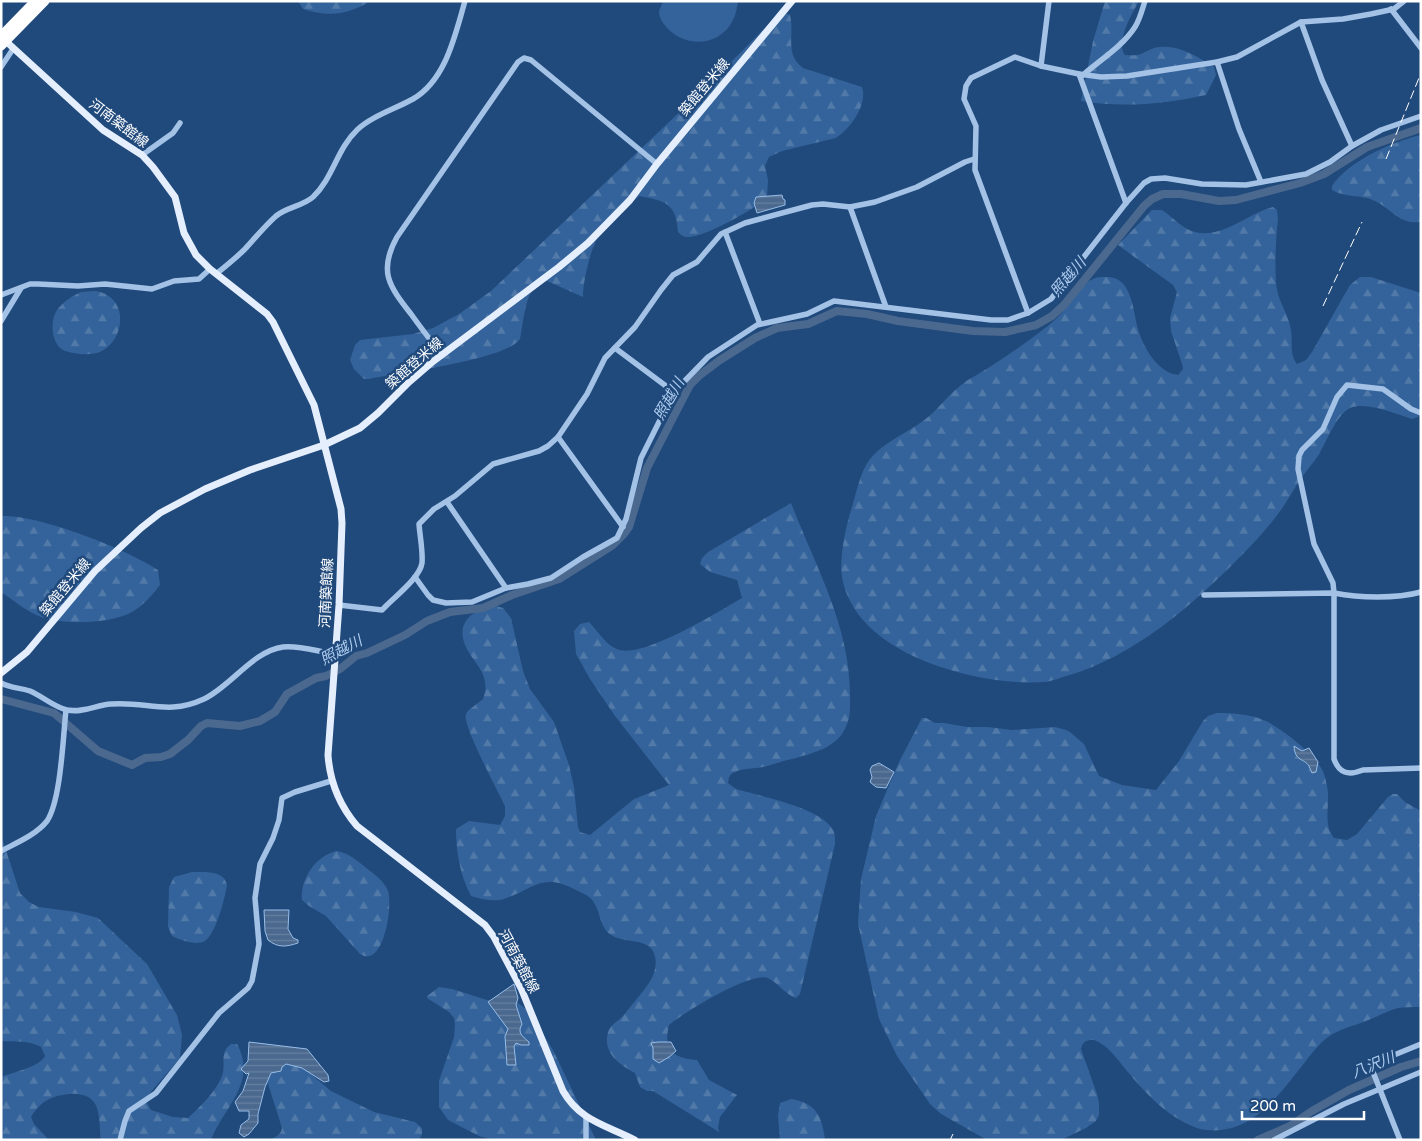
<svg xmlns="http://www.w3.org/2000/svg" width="1422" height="1141" viewBox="0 0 1422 1141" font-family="'Varela Round','Noto Sans JP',sans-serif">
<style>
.forest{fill:url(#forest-firs)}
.green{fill:#33639a}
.water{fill:url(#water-rules);stroke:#97bde8}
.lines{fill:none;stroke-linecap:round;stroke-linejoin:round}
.river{stroke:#4b698f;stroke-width:8}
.minor{stroke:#a3c2e6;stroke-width:5.5}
.major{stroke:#e4eefd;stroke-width:7}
.highway{stroke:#fff;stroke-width:9}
.rail{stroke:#fff;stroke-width:1;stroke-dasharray:9 4;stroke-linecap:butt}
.labels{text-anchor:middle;stroke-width:5;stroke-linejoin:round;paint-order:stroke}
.street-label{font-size:14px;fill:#fff;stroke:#20497c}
.water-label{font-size:15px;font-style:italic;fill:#aeccee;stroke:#20497c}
</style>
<defs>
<pattern id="forest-firs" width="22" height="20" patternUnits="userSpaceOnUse" patternTransform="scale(1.25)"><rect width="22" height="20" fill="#33639a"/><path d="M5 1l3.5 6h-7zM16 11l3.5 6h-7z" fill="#527aa9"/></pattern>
<pattern id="water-rules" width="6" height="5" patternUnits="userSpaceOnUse" patternTransform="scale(1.25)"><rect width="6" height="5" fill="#4b698f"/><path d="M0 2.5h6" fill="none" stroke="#6680a0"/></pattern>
</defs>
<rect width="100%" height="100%" fill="#20497c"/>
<g class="forest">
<path d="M298 1H370C349 15 327 17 303 9Z"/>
<path d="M1105 1H1139C1132 14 1115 42 1125 55 1130 55 1137 56 1141 54 1147 51 1152 48 1159 47 1180 45 1198 57 1214 67L1216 75 1206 95C1166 104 1122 108 1081 101L1093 41Z"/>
<path d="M785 13 790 15C795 35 784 54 803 68L862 87C868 105 850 129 836 138L782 151 769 157 765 166 768 180 767 197 762 202C748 212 705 237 688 237 683 237 681 235 678 232 676 203 666 201 639 196 628 207 614 216 604 227 592 241 583 279 583 297L547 281C525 280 524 322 520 339 506 360 398 373 369 379H364L354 369 350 360 355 345 360 340 413 334 433 328 459 314 491 291 706 87 770 23Z"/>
<path d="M1421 135V222C1399 225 1392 209 1375 201 1361 194 1345 198 1332 190V186C1347 162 1393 141 1421 135Z"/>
<path d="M1273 207 1277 210 1278 219C1276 236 1274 274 1277 290 1280 304 1289 316 1291 330 1293 342 1289 354 1297 364L1306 360 1312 352 1350 285 1360 277H1371L1421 293V412L1418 417 1412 419C1396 414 1366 401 1350 408 1336 415 1326 443 1318 456 1313 463 1307 470 1302 477 1296 485 1291 495 1285 504 1270 527 1249 548 1230 567 1184 612 1132 656 1070 675 1062 677 1053 681 1045 682 1001 685 952 674 913 656 880 640 849 616 842 577 839 558 846 525 852 507 857 491 860 472 870 459 884 442 905 434 923 421 937 411 947 396 960 386 968 379 979 374 988 368 1004 358 1020 347 1036 335 1044 329 1053 322 1060 315 1072 302 1083 277 1102 277 1109 277 1115 277 1120 281 1133 291 1134 315 1138 329 1143 347 1158 373 1178 375L1183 369 1182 364 1171 331 1170 318 1177 292 1173 285 1118 245 1152 210H1162C1173 217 1182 229 1195 232 1223 239 1248 213 1273 207Z"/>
<path d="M81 292C87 292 94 290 100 292 129 300 125 341 100 352 89 356 75 354 65 351 52 346 49 322 57 310 63 302 72 296 81 292Z"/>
<path d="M791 503C815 565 850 626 850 694 850 704 851 715 847 724 839 748 813 753 792 759 782 761 772 765 763 767 753 769 741 768 733 773 729 775 729 778 728 783L736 789C759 796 825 808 834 832 835 836 835 840 835 844L800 994 796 998C785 994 778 983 768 978 751 971 683 1013 669 1025 663 1050 673 1058 697 1060L709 1080 737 1095 720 1117 718 1128 719 1132 653 1091H647L640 1087 635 1073C620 1065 602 1053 608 1032 610 1025 618 1021 623 1016 627 1011 631 1006 635 1001 647 987 662 970 653 951 646 938 622 943 611 935 598 927 601 906 589 897 584 893 577 891 572 888 541 873 532 890 504 899 495 902 480 899 471 896 460 875 456 852 456 829L469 821 500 825 505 816V806C499 793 461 723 466 714 469 708 478 704 483 699 493 672 470 662 464 642 457 620 475 610 493 605L503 608 511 618 523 671 530 689 554 722 569 765 574 787 578 827 580 832 590 835 634 799 669 785 615 716 590 679 576 654 574 631 580 624 589 622C598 631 607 647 620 650 645 657 718 612 742 598L737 580 710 572 700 564 702 558 708 552Z"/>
<path d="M1 516C38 514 127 549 158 570L160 585C153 594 143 606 132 612 110 624 64 625 41 617 27 612 13 600 1 592Z"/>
<path d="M1217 713C1233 713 1251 714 1266 721 1284 730 1313 753 1323 771 1325 776 1326 782 1327 786 1331 804 1322 823 1334 838L1347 840 1357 834 1388 797 1393 794H1397L1405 802 1421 811V1007C1413 1007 1405 1007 1398 1008 1387 1011 1377 1017 1366 1021 1351 1027 1334 1030 1322 1042 1289 1076 1260 1141 1200 1129 1169 1119 1147 1095 1127 1071 1117 1059 1108 1045 1094 1040 1086 1040 1083 1041 1081 1049L1097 1094 1099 1103V1115L1096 1121 1086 1128 1061 1140H987L941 1114 930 1104 897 1056 879 1019 858 924 861 879 876 816 899 762 922 718H926L935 723H944L967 727H988L1012 730 1055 727 1066 730 1070 732 1084 744 1099 776 1122 785 1156 790 1179 761 1203 721 1208 716Z"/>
<path d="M1 835 20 893 29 902 39 907 76 912 98 918 147 964 177 1015 182 1035 180 1058 150 1093 147 1103 151 1110 173 1117 188 1118C199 1108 220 1088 223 1072 225 1061 220 1052 231 1044H237C258 1082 224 1107 211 1140H101C99 1128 101 1110 93 1101 83 1089 56 1094 44 1102 39 1106 34 1111 31 1117L34 1124 49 1140H1V1077C13 1072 40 1067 45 1056L41 1047C28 1040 16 1042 1 1041 1 1032 4 1002 1 996Z"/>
<path d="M337 851C348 853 355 859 364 866 372 873 384 880 388 891 393 906 384 969 360 954L326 916 309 906 302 900C300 879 316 855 337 851Z"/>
<path d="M192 872C205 872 224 870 227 885 225 898 215 938 203 942 193 945 181 940 172 936L168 927 169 887 174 877Z"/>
<polygon points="439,987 452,989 487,1000 518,1003 526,1009 532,1016 553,1050 596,1140 495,1140 479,1136 448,1120 439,1107 439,1081 454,1037 455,1025 454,1018 449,1012 427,998 427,996"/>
<path d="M288 1055 331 1091 374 1112 415 1122 422 1128V1134L419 1140H270C275 1137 281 1135 282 1128L263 1068Z"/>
<path d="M791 1099C816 1103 822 1116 825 1140H780L778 1116 780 1103Z"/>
</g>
<path class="green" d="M663 1H738C737 8 736 14 733 20 719 49 680 48 663 23 661 20 659 16 659 12 659 9 662 5 663 1Z"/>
<g class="water">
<polygon points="782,195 783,199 785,200 785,205 757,213 754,203 756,197"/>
<path d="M1294 746 1302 751 1309 748 1318 762 1316 772 1312 773C1311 771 1310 768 1309 766 1304 758 1295 762 1294 746Z"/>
<polygon points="879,763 894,772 886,788 876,787 870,782 872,777 870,770 872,766"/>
<path d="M264 910H289L288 929 293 938 298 940V943C286 947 278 948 268 940L265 931Z"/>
<path d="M514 984 518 998 516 1005 522 1024C517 1033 522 1036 529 1042V1045H521L516 1043 514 1046 516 1065H507L505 1036 508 1029 488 1002Z"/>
<polygon points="249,1042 307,1049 328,1075 329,1081 324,1082 302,1068 286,1064 282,1067 281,1071 271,1073 265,1087 258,1114 258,1123 249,1134 244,1137 239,1133 241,1125 249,1119 249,1111 239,1111 235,1102 243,1091 249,1073 246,1074 241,1069 248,1061"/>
<polygon points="658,1042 671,1042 676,1051 669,1057 659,1063 653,1059 653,1048 651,1043"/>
</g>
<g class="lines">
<g class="river">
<polyline points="1,699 54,713 98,751 132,765 145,758 161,757 170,754 188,740 201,726 207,723 240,726 260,721 275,712 287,694 316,678 326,676 340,669 356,656 367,653 405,635 427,621 450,612 483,608 512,595 559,579 613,545 624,534 629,527 647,468 690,385 700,375 720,360 755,338 777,328 808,324 837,311 867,314 898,321 973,331 1005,332 1036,325 1052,316 1064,305 1144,206 1152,199 1163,194 1181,194 1219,201 1236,200 1300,183 1324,174 1367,147 1421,128"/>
<polyline points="1258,1140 1290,1126 1312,1111 1349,1090 1401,1067 1421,1061"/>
</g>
<g class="minor">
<polyline points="1391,9 1421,48"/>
<polyline points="1301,22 1322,80 1352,146"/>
<polyline points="1217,62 1239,129 1261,182"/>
<polyline points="1041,66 1049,1"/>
<polyline points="1,67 13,49"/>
<polyline points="1079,74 1126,203"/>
<path d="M1083 75C1101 59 1122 47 1135 27 1140 19 1142 10 1145 1"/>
<polyline points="142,155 173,133 180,123"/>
<polyline points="850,207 886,307"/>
<polyline points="725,232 760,324"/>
<path d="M216 274C226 266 236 258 245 249 255 238 265 226 276 216 287 207 303 206 313 197 333 178 337 149 357 130 372 116 395 109 413 99 446 80 455 35 465 1"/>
<polyline points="1,295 30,284 38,284 78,286 105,284 152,289 174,281 199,279 210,269"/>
<polyline points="1028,313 975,170 976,126 964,99 966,86 971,78 1015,57 1041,66 1079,74 1101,77 1127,76 1217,62 1237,57 1301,22 1343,19 1371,14 1394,9 1404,1"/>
<polyline points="1,321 21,288"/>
<polyline points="615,348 674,392"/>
<path d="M442 355C431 341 421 328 411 314 389 286 378 271 397 237L518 62 524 58 531 60 657 164"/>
<path d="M1421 413 1411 409 1383 389 1347 385 1337 397 1323 429 1302 450 1299 456 1298 469 1314 544 1333 583 1334 593V759C1339 773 1348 776 1363 770L1421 768"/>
<polyline points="558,437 623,527"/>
<polyline points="447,502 506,588"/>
<polyline points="415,577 428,595 433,600 446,603 472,602 506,588 528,584 551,578 583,557 617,538 626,519 641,458 674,392 708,357 757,325 807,314 834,301 991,320 1008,320 1028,313 1051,299 1126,203 1144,183 1151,179 1165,178 1202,184 1246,185 1306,174 1330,162 1352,146 1381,130 1421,116"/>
<path d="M1204 595 1334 593C1359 598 1396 599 1421 592"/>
<path d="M339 605 382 610 387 605C397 595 420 577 422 563 423 551 420 537 419 524L434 509 455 496 493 464 539 451 548 446 558 437 587 394 605 358 635 327 661 290 673 275 697 262 721 234 745 223 812 205 823 204 850 207 875 202 917 187 965 162 974 159"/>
<path d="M1 683C12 689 19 687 30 691 42 696 54 707 67 710 83 713 96 705 111 704 148 701 167 716 204 699 231 686 253 651 283 647 299 645 319 652 335 654"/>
<path d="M1 851C16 843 36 835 47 821 61 800 63 737 66 710"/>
<polyline points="586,1117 586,1140"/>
<polyline points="120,1140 125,1121 129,1111 156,1093 219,1013 248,988 252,981 259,944 255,898 260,864 273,838 279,820 282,798 295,792 331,781"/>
<polyline points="1274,1140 1344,1104 1421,1072"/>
<polyline points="1400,1140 1371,1067 1372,1064 1421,1044"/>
</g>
<g class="major">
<path d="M10 45 103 130 142 155 153 167 175 197 184 233 196 255 210 269 267 314 273 322 314 405 341 509 342 523 339 605 328 755C330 783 339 805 357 826L485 925 494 937 521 988 563 1091C580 1121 606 1125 635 1140"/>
<polyline points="1,673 27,652 95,571 141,528 160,513 205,489 250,470 324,445 360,428 378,413 409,382 431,363 559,267 588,243 630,200 657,164 792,1"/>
</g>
<g class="highway">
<polyline points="1,36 35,1"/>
<polyline points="1,46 45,1"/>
</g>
<g class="rail">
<polyline points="1386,159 1421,73"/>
<polyline points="1323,306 1362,222"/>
<polyline points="950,1140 953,1134"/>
</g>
</g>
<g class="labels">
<g class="street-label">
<text transform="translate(704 87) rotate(-50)" y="5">築館登米線</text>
<text transform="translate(119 123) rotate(37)" y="5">河南築館線</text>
<text transform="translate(414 363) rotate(-41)" y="5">築館登米線</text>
<text transform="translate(65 587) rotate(-50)" y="5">築館登米線</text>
<text transform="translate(326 593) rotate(-87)" y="5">河南築館線</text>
<text transform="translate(519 961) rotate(62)" y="5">河南築館線</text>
</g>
<g class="water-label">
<text transform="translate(1068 277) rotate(-50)" y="5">照越川</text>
<text transform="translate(669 399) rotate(-60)" y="5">照越川</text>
<text transform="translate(341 650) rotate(-28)" y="5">照越川</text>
<text transform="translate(1373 1065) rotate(-22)" y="5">八沢川</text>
</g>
</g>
<rect width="1422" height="1141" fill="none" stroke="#ffffff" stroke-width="5"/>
<path d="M1242 1111v8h122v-8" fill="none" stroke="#ffffff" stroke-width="2.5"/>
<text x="1250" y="1111" font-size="15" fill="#ffffff" stroke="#20497c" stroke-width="4" paint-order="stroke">200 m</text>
</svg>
